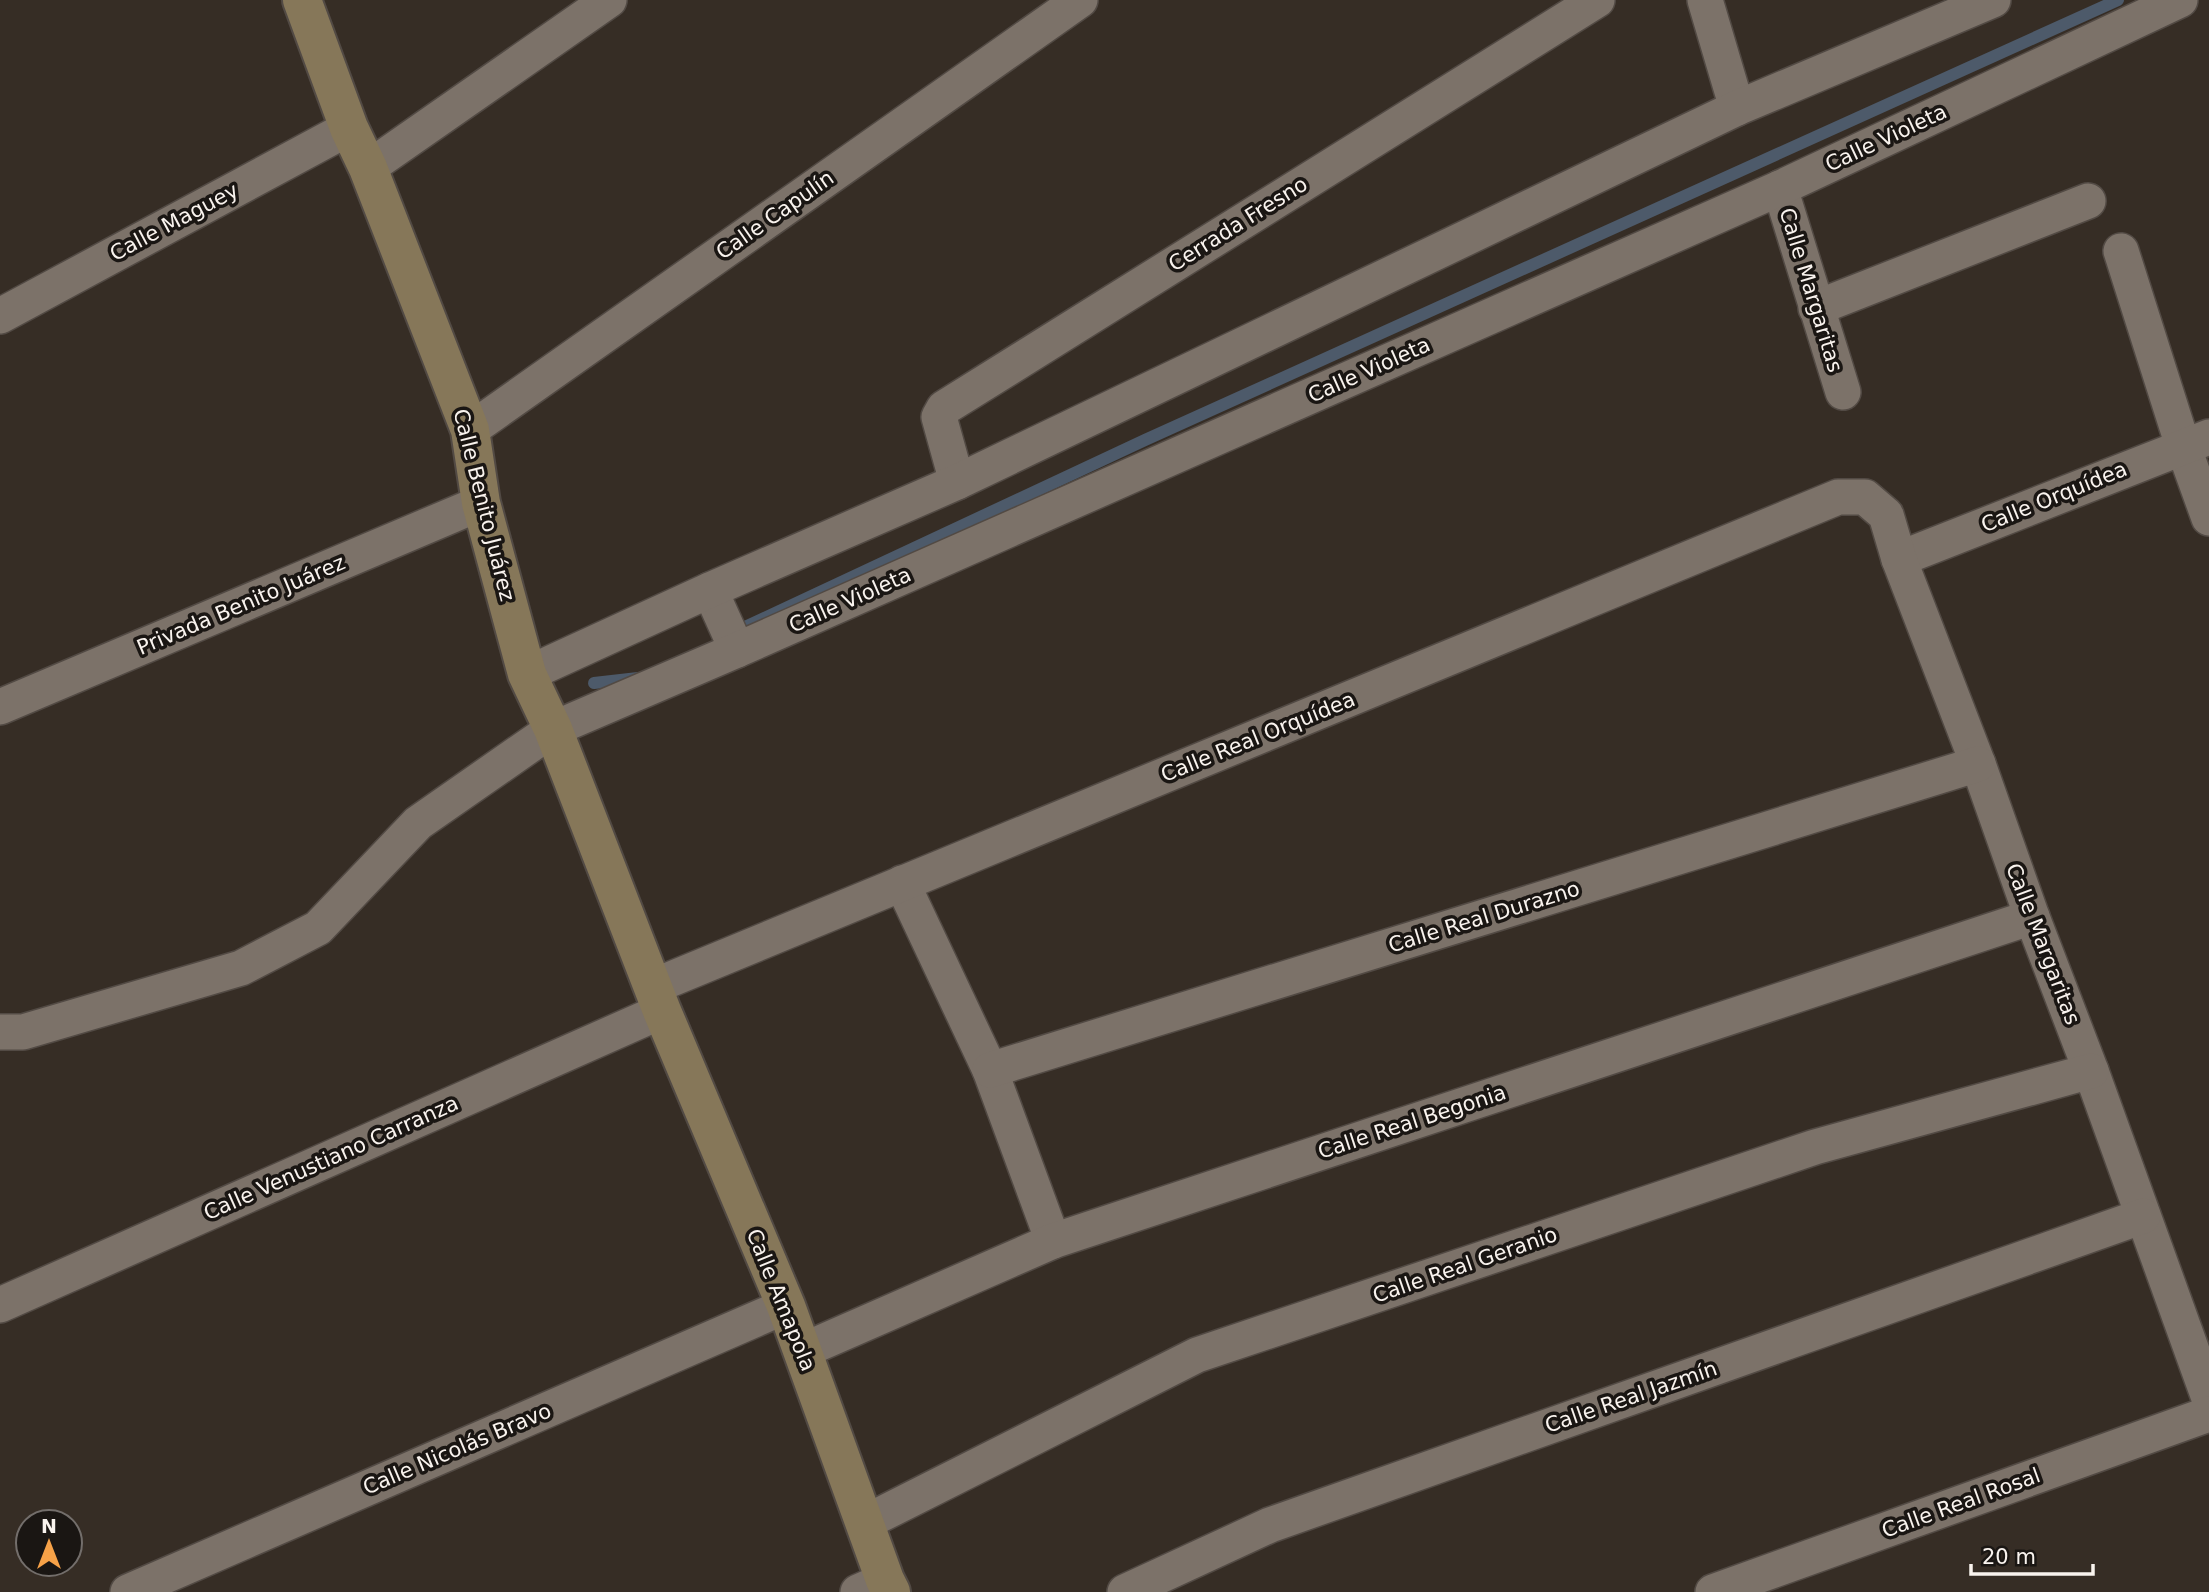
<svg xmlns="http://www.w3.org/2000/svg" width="2209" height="1592" viewBox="0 0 2209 1592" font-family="'DejaVu Sans',sans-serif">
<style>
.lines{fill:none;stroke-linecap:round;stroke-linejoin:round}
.stream{stroke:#4d5a6a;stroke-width:12}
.street-casing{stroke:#524a44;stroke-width:38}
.secondary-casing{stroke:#524a44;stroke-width:42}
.street{stroke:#7c7269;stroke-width:35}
.secondary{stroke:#867759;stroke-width:38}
.labels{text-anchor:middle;stroke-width:7;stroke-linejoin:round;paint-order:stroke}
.street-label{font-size:21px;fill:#f9f3ee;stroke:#1a1613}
</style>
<rect width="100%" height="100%" fill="#362d25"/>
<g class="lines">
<g class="stream">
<polyline points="730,634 1145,440 2118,0"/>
<polyline points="594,683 638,678"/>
</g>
<defs>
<g id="street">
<polyline points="1705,0 1737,108"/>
<polyline points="368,168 609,0"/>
<polyline points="1780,188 1843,392"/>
<polyline points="2121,251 2183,446 2209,518"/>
<polyline points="1816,308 2088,201"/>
<polyline points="0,316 349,128"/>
<polyline points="470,430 1080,0"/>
<polyline points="957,482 939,417 944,408 1597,0"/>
<polyline points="1899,559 2209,437"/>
<polyline points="710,590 737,650"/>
<polyline points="527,674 710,590 957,482 1737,108 1993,0"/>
<polyline points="0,707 481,503"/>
<polyline points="902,883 990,1070 1053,1241"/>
<polyline points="652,987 1838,497 1865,497 1886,515 1899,559 1978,764 2032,917 2091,1071 2209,1398"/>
<polyline points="0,1032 23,1032 241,968 318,928 418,823 553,729 737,650 1780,188 2180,0"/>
<polyline points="990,1070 1978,764"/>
<polyline points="0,1305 662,1011"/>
<polyline points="802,1351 1053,1241 2032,917"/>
<polyline points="864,1523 1197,1355 1815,1147 2091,1071"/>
<polyline points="128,1592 786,1306"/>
<polyline points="858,1592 885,1580"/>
<polyline points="1125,1592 1270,1525 2143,1216"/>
<polyline points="1713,1592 2209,1414"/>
</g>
<polyline id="secondary" points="302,0 349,128 368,168 470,430 481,503 527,674 553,729 662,1011 786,1306 885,1580 891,1592"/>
</defs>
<use href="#street" class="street-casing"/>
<use href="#secondary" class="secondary-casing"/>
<use href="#street" class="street"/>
<use href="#secondary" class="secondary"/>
</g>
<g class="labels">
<g class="street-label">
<text transform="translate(1886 138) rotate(-25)" y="7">Calle Violeta</text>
<text transform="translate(775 215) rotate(-35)" y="7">Calle Capulín</text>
<text transform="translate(174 222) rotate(-28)" y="7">Calle Maguey</text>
<text transform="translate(1238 224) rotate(-32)" y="7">Cerrada Fresno</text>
<text transform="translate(1811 290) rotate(73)" y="7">Calle Margaritas</text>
<text transform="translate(1369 370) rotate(-24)" y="7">Calle Violeta</text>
<text transform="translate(2054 497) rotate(-22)" y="7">Calle Orquídea</text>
<text transform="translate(484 505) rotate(76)" y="7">Calle Benito Juárez</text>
<text transform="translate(850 600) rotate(-24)" y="7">Calle Violeta</text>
<text transform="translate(241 605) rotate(-23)" y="7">Privada Benito Juárez</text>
<text transform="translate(1258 737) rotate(-22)" y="7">Calle Real Orquídea</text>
<text transform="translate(1484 917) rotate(-17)" y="7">Calle Real Durazno</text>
<text transform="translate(2043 944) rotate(69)" y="7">Calle Margaritas</text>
<text transform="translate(1412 1122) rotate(-18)" y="7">Calle Real Begonia</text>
<text transform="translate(331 1158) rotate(-24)" y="7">Calle Venustiano Carranza</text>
<text transform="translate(1465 1265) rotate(-19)" y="7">Calle Real Geranio</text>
<text transform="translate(781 1300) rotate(68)" y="7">Calle Amapola</text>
<text transform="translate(1631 1397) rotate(-19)" y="7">Calle Real Jazmín</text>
<text transform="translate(457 1449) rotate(-23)" y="7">Calle Nicolás Bravo</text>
<text transform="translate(1961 1503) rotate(-20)" y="7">Calle Real Rosal</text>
</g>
</g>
<g transform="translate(49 1543)"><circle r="33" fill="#1a1613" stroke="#736e6b" stroke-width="2"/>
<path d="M0-5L12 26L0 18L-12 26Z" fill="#f7a248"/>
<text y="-10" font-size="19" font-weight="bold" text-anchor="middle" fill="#f9f3ee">N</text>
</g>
<path d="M1971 1564v10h122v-10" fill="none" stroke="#f9f3ee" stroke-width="3.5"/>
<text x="1982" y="1564" font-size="21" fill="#f9f3ee" stroke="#1a1613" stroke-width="5" paint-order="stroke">20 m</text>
</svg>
